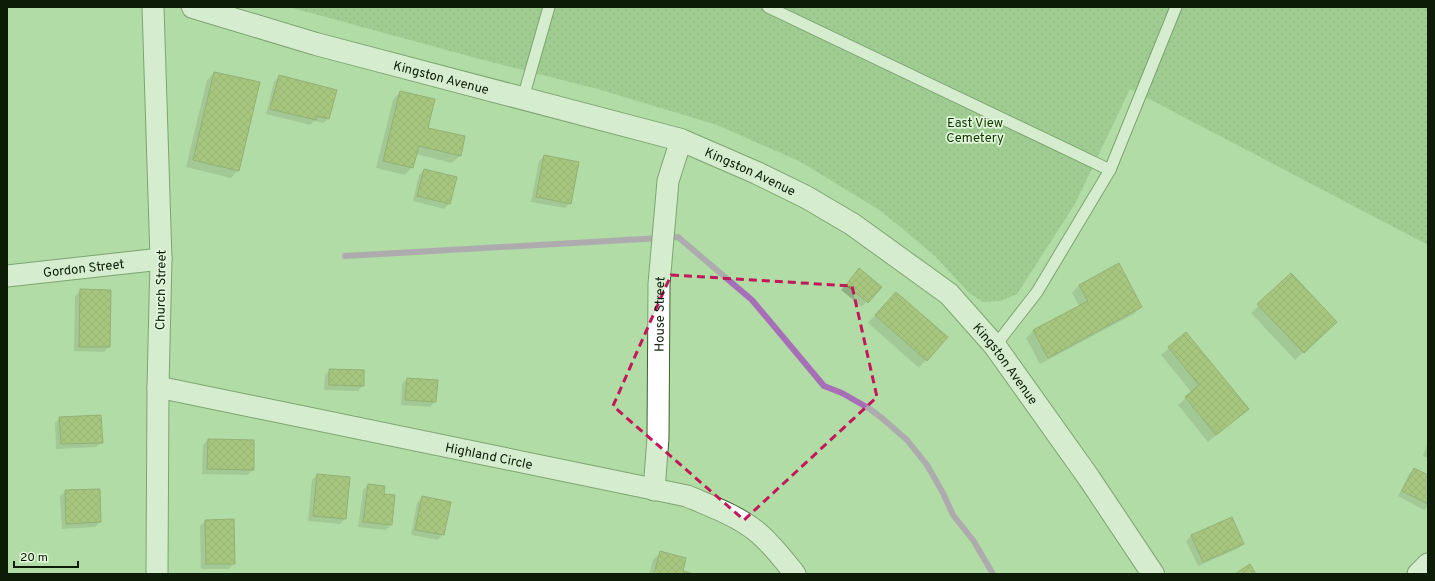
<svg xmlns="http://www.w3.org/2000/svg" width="1435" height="581" viewBox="0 0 1435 581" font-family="Overpass,sans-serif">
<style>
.park{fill:url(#park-dots)}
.shadow{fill:#0003}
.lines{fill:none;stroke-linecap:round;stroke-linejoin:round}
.stream{stroke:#a76fb7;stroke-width:6}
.building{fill:url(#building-cross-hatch);stroke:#6e7a3c}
.lane-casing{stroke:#3b602f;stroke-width:13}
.street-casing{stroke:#3b602f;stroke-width:23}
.secondary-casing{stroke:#3b602f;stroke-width:24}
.lane{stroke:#fff;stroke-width:11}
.street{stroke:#fff;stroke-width:21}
.secondary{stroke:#fff;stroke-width:22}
.marked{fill:none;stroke:#c2185b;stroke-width:3;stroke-dasharray:8 5;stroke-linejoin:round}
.labels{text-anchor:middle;stroke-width:3.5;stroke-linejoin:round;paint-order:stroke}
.street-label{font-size:13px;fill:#0c1c07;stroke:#e1f6da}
.park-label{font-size:13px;fill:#113701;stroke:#e1f6da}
</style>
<defs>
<pattern id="park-dots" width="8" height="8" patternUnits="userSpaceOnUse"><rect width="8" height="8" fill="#87b878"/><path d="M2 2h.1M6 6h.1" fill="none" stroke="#6d9560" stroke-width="1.8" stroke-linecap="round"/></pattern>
<pattern id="building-cross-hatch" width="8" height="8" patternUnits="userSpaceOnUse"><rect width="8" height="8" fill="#9aac4d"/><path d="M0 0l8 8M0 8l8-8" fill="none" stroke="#7c8b3e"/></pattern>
</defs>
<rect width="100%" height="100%" fill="#b2dca5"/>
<polygon class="park" points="289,7 1428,7 1428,245 1130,89 1075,204 1017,294 1001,301 983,302 969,293 935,256 881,211 799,161 717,125 601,90 476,58"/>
<g class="shadow">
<polygon points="214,73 238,170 231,178 186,167 207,80"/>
<polygon points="279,77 329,118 323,123 314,121 310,125 266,114 274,82"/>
<polygon points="400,92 427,128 460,156 452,163 416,154 412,167 405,175 376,168 393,100"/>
<polygon points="544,156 570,203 565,208 531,202 539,161"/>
<polygon points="424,170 449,204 444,209 413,201 419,175"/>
<polygon points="1291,274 1328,329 1295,360 1251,313"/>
<polygon points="854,275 880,287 862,307 841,290"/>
<polygon points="1079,285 1141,306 1134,314 1040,364 1026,338 1033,331 1079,306 1072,293"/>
<polygon points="80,291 109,347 104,352 74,351 75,296"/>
<polygon points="888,301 926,360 919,368 868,323"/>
<polygon points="1186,333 1240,416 1208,442 1178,405 1192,393 1161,355"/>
<polygon points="330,370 363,385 358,391 324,390 325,375"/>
<polygon points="407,379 435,402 430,407 401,405 402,384"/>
<polygon points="60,418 102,442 96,447 56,449 55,423"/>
<polygon points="208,440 253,470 247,475 202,474 203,445"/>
<polygon points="1428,442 1428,458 1423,456"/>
<polygon points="1415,469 1428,476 1428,506 1424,510 1398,496 1409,474"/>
<polygon points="317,475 345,519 340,524 308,521 312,480"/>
<polygon points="368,485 383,494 391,525 386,530 358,527 363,490"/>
<polygon points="99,490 100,522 95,527 62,529 60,496 66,491"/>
<polygon points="422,497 443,534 438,540 411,535 417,503"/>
<polygon points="205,521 234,563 229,569 201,569 200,526"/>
<polygon points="1192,535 1243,544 1237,549 1198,566 1186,541"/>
<polygon points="661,552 682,572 690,574 649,574 653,560"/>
</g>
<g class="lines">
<polyline class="stream" points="345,256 678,237 752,300 824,386 842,393 870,409 883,419 907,440 927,465 943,493 953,515 973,540 993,574"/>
</g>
<g class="building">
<polygon points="214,72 260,82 239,171 193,160"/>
<polygon points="279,75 337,90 329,119 317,116 316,120 270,109"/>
<polygon points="400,91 435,99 428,128 465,136 461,156 419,146 413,168 383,161"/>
<polygon points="544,155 579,162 571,204 536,197"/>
<polygon points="424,169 457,177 450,204 417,196"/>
<polygon points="1119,263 1142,307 1048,358 1033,330 1088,301 1079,285"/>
<polygon points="859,268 882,287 868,303 846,285"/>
<polygon points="1291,273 1337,322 1304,353 1257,304"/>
<polygon points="80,289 111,290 110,347 79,347"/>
<polygon points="896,292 948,337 927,361 875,315"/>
<polygon points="1186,332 1249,409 1216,435 1185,397 1199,385 1168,347"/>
<polygon points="329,369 364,370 364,386 329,385"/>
<polygon points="407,378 438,380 436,402 405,400"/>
<polygon points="101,415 103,443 61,444 59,417"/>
<polygon points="208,439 254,440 254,470 207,469"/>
<polygon points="1414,468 1428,475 1428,504 1402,491"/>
<polygon points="317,474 350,477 346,519 313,516"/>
<polygon points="368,484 385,486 384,494 395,495 392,525 363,522"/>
<polygon points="100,489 101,522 66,524 65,490"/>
<polygon points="422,496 451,502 444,535 415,530"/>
<polygon points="1232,517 1244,544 1203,562 1191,535"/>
<polygon points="234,519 235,564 206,564 205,520"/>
<polygon points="660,551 686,558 683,571 694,574 654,574"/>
<polygon points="1250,564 1256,574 1235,574"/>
</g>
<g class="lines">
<defs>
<g id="lane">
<polyline points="768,7 1110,170"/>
<polyline points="523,98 549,7"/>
<polyline points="995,346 1037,292 1110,170 1176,7"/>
</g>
<g id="street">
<polyline points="153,7 161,259 158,387 157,574"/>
<path id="s1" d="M7 276 161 259"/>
<path id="s2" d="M158 387 687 496C710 506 736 515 756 531 771 543 783 559 795 574"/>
<path id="s3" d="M654 490 658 438 659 284 668 181 681 140"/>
<polyline points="1418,574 1428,564"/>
</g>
<g id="secondary">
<path id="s4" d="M193 7 316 44 681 140 757 173 806 197 852 224 949 294 995 346 1089 478 1153 574"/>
</g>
</defs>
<use href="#lane" class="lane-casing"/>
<use href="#street" class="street-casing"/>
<use href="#secondary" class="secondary-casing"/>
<use href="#lane" class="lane"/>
<use href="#street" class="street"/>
<use href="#secondary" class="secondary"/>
</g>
<path d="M0 0H1435V581H0ZM671 275 852 286 877 397 744 520 613 406Z" fill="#b2dca5" fill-opacity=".55" fill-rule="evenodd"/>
<path class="marked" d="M671 275 852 286 877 397 744 520 613 406Z"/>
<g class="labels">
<g class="street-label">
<text dy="5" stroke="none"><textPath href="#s4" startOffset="258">Kingston Avenue</textPath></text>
<text dy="5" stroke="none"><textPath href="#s4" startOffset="582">Kingston Avenue</textPath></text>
<text dy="5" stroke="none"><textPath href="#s1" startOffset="77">Gordon Street</textPath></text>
<text transform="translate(160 290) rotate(-89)" y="5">Church Street</text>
<text dy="5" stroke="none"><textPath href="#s3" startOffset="176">House Street</textPath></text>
<text dy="5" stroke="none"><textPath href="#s4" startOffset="906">Kingston Avenue</textPath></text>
<text dy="5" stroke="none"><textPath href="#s2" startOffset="338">Highland Circle</textPath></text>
</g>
<g class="park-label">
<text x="975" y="127">East View<tspan x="975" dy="15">Cemetery</tspan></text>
</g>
</g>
<rect width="1435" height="581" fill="none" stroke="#0c1c07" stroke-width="16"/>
<path d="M14 561v6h64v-6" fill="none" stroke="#0c1c07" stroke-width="2"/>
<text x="20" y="561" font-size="12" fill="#0c1c07" stroke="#e1f6da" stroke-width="3" paint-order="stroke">20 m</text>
</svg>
